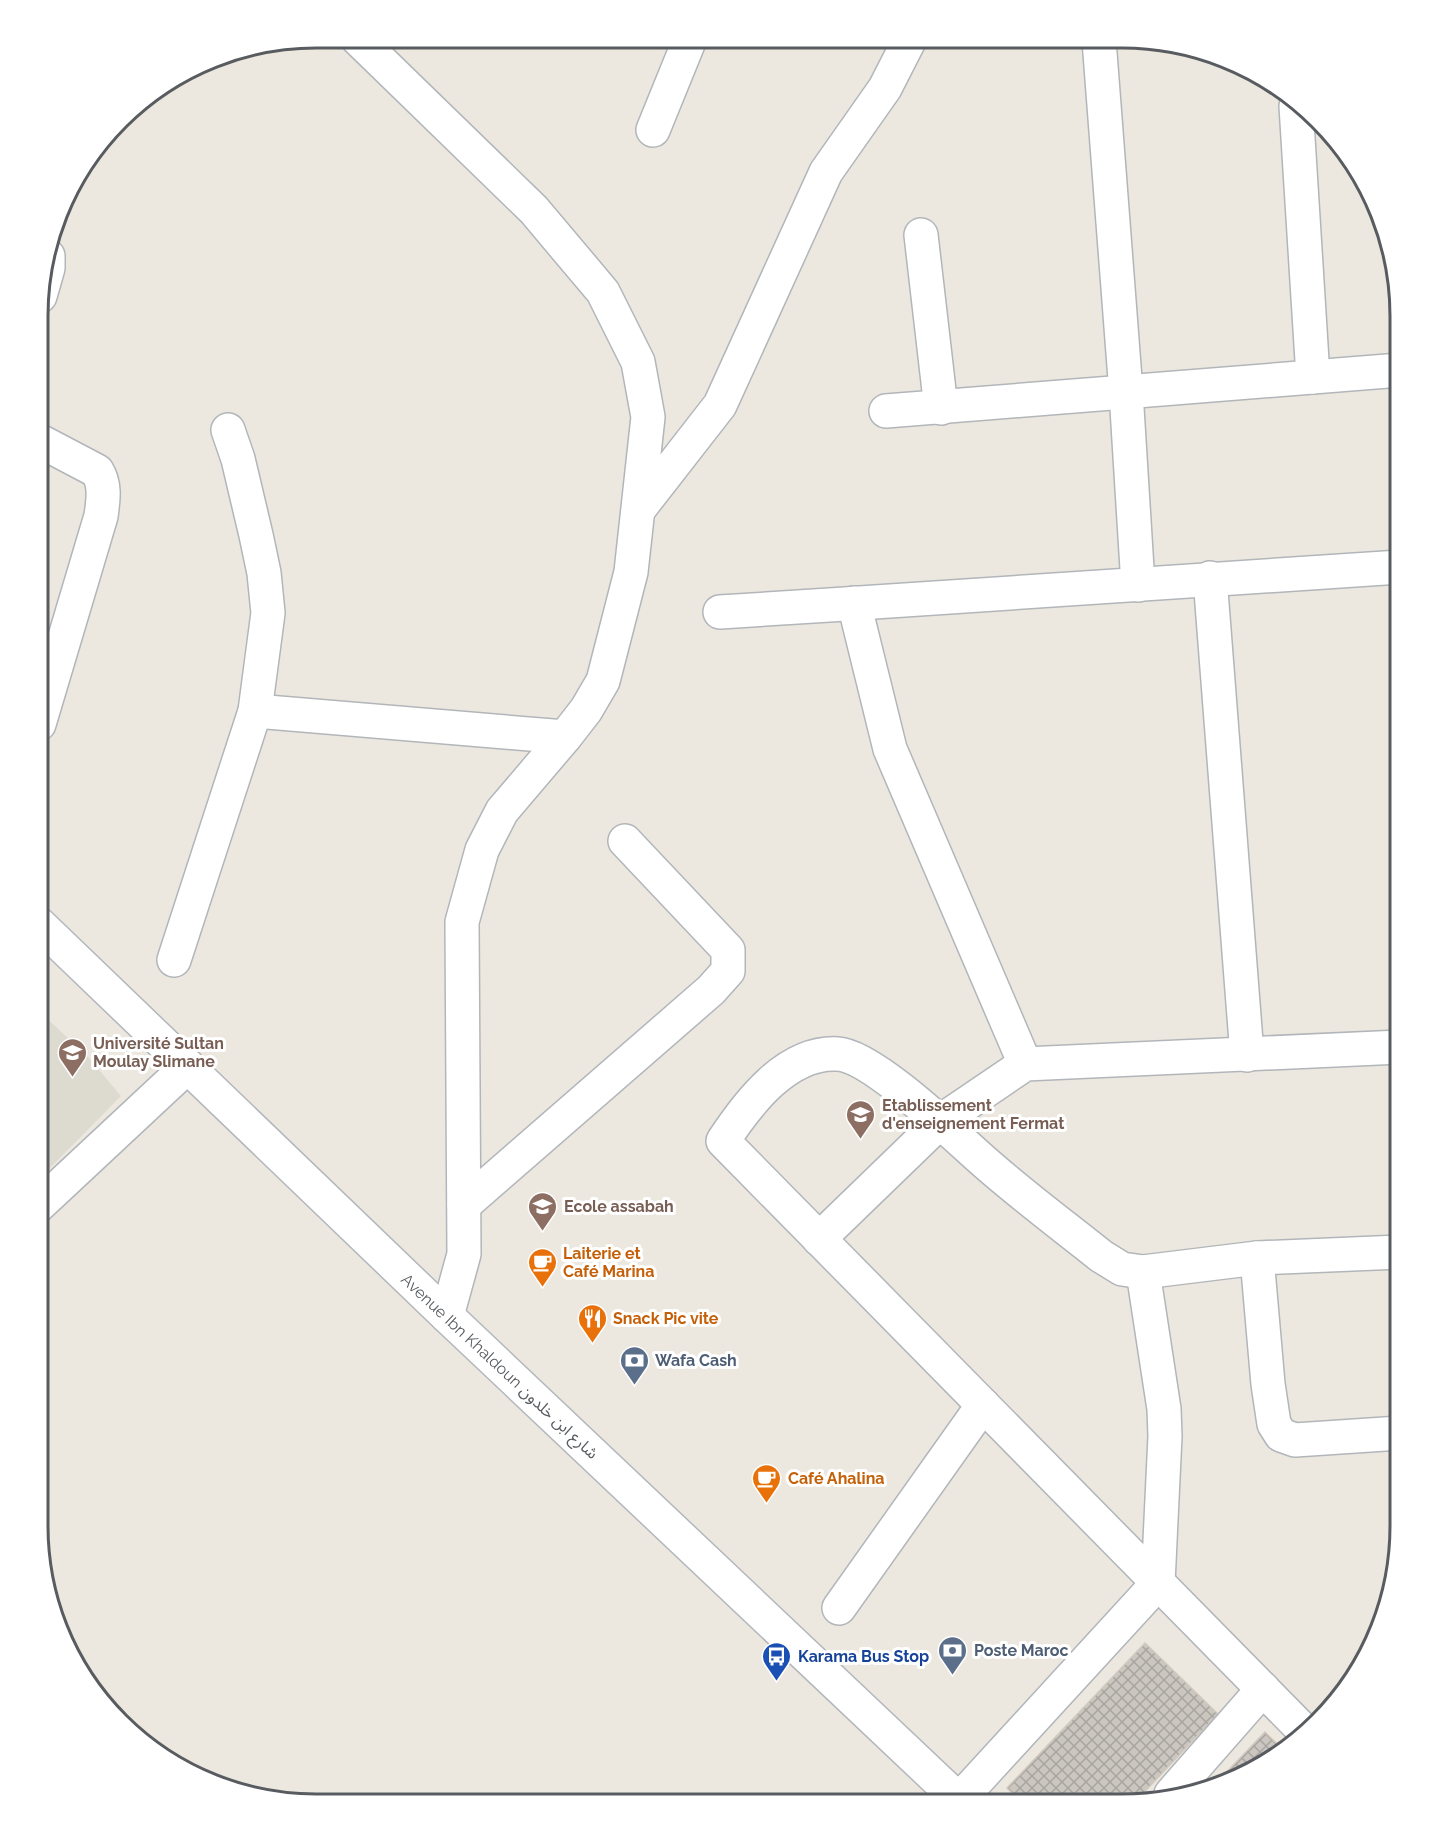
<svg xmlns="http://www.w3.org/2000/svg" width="1438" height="1842" viewBox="0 0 1438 1842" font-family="Raleway,'Noto Sans Arabic',sans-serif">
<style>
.education{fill:#dddad0}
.building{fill:url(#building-cross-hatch);stroke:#d0c9be;stroke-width:1.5}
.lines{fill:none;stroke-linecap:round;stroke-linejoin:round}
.street-casing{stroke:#b2b6ba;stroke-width:36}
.secondary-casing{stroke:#b3b7bc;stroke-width:36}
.street{stroke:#fff;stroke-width:33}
.secondary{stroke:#fff;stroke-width:33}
.labels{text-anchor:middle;stroke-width:6;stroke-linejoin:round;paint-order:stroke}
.education-label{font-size:16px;font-weight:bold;fill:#785e54;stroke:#fff;text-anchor:start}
.food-label{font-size:16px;font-weight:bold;fill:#c56008;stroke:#fff;text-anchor:start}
.service-label{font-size:16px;font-weight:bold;fill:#4e5e75;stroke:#fff;text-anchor:start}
.street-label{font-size:16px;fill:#585c60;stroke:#fff}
.transit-label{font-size:16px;font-weight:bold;fill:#164399;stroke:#fff;text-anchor:start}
.rim{fill:none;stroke:#585c60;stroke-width:3}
</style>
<defs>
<pattern id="building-cross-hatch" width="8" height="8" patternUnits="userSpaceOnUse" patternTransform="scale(1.5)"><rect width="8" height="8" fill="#cbc6c0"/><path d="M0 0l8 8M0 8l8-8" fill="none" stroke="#a8a49f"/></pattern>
</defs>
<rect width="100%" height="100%" fill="#ece8df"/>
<polygon class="education" points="39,1011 89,1058 121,1096 38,1180"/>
<g class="building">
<polygon points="1145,1643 1218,1714 1133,1804 1023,1804 1007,1788"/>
<polygon points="1265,1732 1283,1750 1261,1767 1219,1780"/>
</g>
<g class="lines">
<defs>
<g id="street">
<polyline points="357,38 534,210 603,292 638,362 648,417 631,572 603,681 586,710 565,737 502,811 482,850 462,922 464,1254 447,1316"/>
<polyline points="1099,40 1126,392 1138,585"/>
<polyline points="1296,106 1313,377"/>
<polyline points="653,130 690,39"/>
<polyline points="921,235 941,408"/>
<polyline points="40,296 48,268 48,256"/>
<polyline points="886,411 1400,370"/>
<polyline points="639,509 720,405 826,172 885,88 910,39"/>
<polyline points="1210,578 1247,1055"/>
<polyline points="854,603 890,749 1025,1064"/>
<path d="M720 612C947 598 1174 580 1400 567"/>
<polyline points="255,711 565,737"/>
<path d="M39 724 101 516C103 501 106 485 97 471L40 441"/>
<polyline points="174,960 255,711 268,613 264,573 256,535 238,459 228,430"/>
<polyline points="464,1205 711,990 728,971 728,950 625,841"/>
<polyline points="38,1206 188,1066"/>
<polyline points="819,1239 941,1121 1025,1064 1400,1047"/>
<polyline points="1257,1258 1268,1384 1274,1424 1281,1435 1295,1440 1400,1433"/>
<polyline points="839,1608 983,1405"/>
<path d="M1306 1733 723 1141C748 1103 787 1051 838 1054 872 1056 953 1134 980 1158 1019 1193 1061 1224 1101 1256L1122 1269 1143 1272 1257 1258 1400 1252"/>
<polyline points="1171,1794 1263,1689"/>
<polyline points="959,1800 1158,1583 1165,1436 1164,1409 1143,1272"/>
</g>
<polyline id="secondary" points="39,924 447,1316 963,1804"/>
</defs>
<use href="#street" class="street-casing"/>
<use href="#secondary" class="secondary-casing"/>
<use href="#street" class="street"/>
<use href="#secondary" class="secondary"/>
</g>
<defs>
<symbol id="university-pin" viewBox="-11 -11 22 30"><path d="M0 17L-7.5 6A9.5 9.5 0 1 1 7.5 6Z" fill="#8d6e63" stroke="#fff"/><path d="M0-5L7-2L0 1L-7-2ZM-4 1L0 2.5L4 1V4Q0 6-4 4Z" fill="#fff"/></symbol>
<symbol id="school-pin" viewBox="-11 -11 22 30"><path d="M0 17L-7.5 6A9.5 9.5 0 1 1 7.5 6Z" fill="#8d6e63" stroke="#fff"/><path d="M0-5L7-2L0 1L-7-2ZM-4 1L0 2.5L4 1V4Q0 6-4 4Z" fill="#fff"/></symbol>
<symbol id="cafe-pin" viewBox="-11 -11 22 30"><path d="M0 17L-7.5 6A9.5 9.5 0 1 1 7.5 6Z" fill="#e8710a" stroke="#fff"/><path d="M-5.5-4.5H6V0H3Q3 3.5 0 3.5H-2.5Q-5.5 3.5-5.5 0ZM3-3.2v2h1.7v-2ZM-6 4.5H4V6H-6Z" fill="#fff"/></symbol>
<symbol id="restaurant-pin" viewBox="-11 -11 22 30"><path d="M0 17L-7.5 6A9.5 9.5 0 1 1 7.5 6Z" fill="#e8710a" stroke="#fff"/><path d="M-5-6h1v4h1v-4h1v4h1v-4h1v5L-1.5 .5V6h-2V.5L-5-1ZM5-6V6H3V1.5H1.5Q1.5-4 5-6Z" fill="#fff"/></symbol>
<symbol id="bank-pin" viewBox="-11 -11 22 30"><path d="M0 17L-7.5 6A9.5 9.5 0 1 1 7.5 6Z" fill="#5c6f8a" stroke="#fff"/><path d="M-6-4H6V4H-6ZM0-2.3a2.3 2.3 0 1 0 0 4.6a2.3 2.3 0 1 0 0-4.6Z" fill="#fff"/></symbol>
<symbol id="bus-pin" viewBox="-11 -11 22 30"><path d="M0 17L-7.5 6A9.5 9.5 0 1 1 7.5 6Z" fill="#1a4fb4" stroke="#fff"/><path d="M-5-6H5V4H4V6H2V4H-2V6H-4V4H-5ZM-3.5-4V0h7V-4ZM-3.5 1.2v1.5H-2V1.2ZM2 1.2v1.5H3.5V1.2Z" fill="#fff"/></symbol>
</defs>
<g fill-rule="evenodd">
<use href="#university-pin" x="56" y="1036" width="33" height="45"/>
<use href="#school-pin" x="844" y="1098" width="33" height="45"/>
<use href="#school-pin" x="526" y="1190" width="33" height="45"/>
<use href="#cafe-pin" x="526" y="1246" width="33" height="45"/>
<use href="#restaurant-pin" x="576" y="1302" width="33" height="45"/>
<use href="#bank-pin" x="618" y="1344" width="33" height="45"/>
<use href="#cafe-pin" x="750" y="1462" width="33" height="45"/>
<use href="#bank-pin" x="936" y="1634" width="33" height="45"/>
<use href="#bus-pin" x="760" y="1640" width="33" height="45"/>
</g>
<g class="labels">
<g class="education-label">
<text x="93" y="1049">Université Sultan<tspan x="93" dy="18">Moulay Slimane</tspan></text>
<text x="882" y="1111">Etablissement<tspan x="882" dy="18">d'enseignement Fermat</tspan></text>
<text x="564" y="1212">Ecole assabah</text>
</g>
<g class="food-label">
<text x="563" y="1259">Laiterie et<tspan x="563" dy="18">Café Marina</tspan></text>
<text x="613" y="1324">Snack Pic vite</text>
<text x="788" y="1484">Café Ahalina</text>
</g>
<g class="service-label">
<text x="655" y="1366">Wafa Cash</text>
<text x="974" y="1656">Poste Maroc</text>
</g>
<g class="street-label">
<text transform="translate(500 1366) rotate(43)" y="6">Avenue Ibn Khaldoun شارع ابن خلدون</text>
</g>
<g class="transit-label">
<text x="798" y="1662">Karama Bus Stop</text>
</g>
</g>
<path d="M0 0H1438V1842H0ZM316 48H1122A268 268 0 0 1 1390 316V1526A268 268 0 0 1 1122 1794H316A268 268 0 0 1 48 1526V316A268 268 0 0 1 316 48Z" fill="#fff" fill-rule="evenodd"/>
<path class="rim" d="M316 48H1122A268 268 0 0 1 1390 316V1526A268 268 0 0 1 1122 1794H316A268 268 0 0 1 48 1526V316A268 268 0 0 1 316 48Z"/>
</svg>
